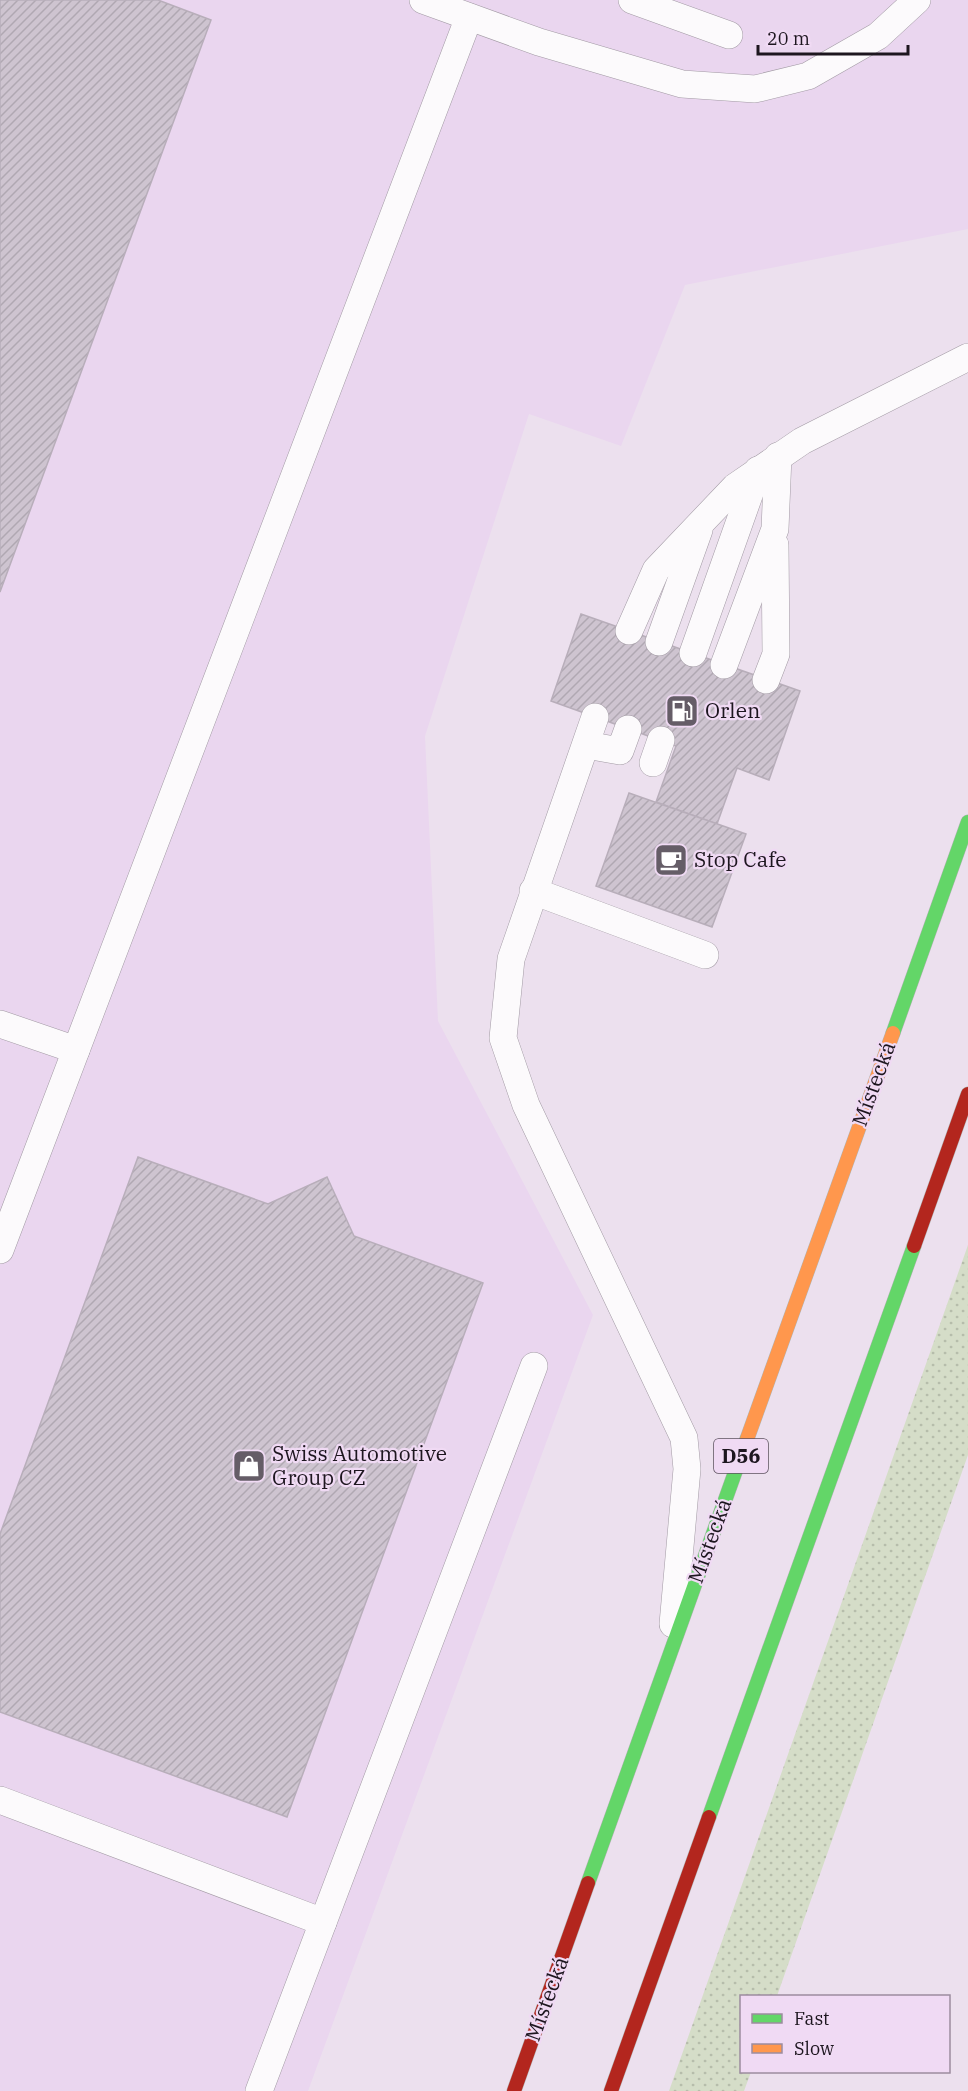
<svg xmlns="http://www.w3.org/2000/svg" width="968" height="2091" viewBox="0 0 968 2091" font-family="'IBM Plex Serif',serif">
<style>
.built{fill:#ead6ef}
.grass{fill:url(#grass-dots)}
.building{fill:url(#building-hatch);stroke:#b8aeba;stroke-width:1.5}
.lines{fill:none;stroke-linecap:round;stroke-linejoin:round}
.lane-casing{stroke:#a29aa4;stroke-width:28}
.fast-casing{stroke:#b1b4b3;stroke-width:15}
.slow-casing{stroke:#b1b4b3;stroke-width:15}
.jam-casing{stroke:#b1b4b3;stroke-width:15}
.lane{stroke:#fcfafc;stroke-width:27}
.fast{stroke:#63d668;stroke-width:14}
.slow{stroke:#ff974d;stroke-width:14}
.jam{stroke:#b3261e;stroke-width:14}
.labels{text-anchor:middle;stroke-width:4.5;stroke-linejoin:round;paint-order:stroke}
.shield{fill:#f0daf4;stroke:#5c515f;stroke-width:1.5}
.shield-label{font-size:20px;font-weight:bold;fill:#1d161f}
.poi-label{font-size:21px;fill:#1d161f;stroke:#f0daf4;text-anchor:start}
.street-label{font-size:21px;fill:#1d161f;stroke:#f0daf4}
</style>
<defs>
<pattern id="grass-dots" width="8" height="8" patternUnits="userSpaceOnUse" patternTransform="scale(1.5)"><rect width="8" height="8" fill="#d5ddc8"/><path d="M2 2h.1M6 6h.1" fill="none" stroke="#b6bdab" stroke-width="1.8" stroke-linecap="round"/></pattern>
<pattern id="building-hatch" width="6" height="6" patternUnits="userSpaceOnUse" patternTransform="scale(1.5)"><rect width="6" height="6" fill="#cec4d0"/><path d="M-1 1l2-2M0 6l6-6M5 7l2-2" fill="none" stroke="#b0a8b2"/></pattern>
</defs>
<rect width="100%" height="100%" fill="#ece0ee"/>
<polygon class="built" points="0,0 968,0 968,229 685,285 621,446 529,414 425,736 438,1021 593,1315 308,2091 0,2091"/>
<polygon class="grass" points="968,1245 968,1455 777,1996 742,1996 742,2072 751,2072 744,2091 669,2091"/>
<g class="building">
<polygon points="0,0 158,0 211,20 0,592"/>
<polygon points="581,614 800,691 769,780 737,768 717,824 656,802 676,746 551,701"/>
<polygon points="629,793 746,834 712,927 596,886"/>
<polygon points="138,1157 268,1204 327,1177 354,1236 483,1283 287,1817 0,1712 0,1534"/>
</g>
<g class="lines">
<defs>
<g id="lane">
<polyline points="423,0 539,42 682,84 755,89 808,76 878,36 917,0"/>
<polyline points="632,0 729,35"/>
<polyline points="629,631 656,570 735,487 802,441 968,357"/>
<polyline points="659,642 699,530"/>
<polyline points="693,653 758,470"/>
<polyline points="724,665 775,529 778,456"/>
<polyline points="766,680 776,654 775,545"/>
<polyline points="595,717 511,959 503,1038 526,1105 684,1438 687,1469 673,1624"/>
<polyline points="586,745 620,751 628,729"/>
<polyline points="653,763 661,740"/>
<polyline points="533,891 705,955"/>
<polyline points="0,1024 76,1050"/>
<polyline points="0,1250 469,17"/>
<polyline points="0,1800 323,1922"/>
<polyline points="259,2091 534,1366"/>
</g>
<g id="fast">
<polyline points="893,1033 968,822"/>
<polyline points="709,1817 914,1246"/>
<polyline points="588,1883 747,1439"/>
</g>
<polyline id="slow" points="747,1439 893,1033"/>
<g id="jam">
<polyline points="914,1246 968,1094"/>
<polyline points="514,2091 588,1883"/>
<polyline points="611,2091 709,1817"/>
</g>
</defs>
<use href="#lane" class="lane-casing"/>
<use href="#fast" class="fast-casing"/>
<use href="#slow" class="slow-casing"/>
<use href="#jam" class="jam-casing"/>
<use href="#lane" class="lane"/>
<use href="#fast" class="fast"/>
<use href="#slow" class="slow"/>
<use href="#jam" class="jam"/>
</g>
<defs>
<symbol id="fuel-square" viewBox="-11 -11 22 22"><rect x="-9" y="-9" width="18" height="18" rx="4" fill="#655d67" stroke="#f0daf4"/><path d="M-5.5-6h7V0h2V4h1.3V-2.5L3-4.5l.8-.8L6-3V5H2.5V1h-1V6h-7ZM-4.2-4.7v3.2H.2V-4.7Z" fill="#fff"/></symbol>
<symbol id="cafe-square" viewBox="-11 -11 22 22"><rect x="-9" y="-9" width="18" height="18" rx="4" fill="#655d67" stroke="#f0daf4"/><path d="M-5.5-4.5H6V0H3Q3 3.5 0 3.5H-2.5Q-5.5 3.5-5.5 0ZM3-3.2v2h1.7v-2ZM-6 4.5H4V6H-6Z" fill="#fff"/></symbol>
<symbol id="shop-square" viewBox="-11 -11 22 22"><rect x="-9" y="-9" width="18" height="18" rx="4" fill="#655d67" stroke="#f0daf4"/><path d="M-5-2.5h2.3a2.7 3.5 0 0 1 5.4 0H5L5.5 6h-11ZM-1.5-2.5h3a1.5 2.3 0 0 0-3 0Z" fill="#fff"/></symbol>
</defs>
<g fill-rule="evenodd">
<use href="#fuel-square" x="663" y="692" width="38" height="38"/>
<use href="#cafe-square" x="652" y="841" width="38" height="38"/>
<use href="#shop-square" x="230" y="1447" width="38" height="38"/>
</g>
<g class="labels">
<rect class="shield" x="714" y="1439" width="54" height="34" rx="4.5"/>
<g class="shield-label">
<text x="741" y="1463">D56</text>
</g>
<g class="poi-label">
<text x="705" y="718">Orlen</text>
<text x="694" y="867">Stop Cafe</text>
<text x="272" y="1461">Swiss Automotive<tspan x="272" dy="24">Group CZ</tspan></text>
</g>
<g class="street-label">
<text transform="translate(874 1084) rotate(-70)" y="7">Místecká</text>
<text transform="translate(710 1541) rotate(-70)" y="7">Místecká</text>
<text transform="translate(547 1999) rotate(-70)" y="7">Místecká</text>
</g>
</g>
<rect x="740" y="1995" width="210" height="78" fill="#f0daf4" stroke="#9c8c9f" stroke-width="1.5"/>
<rect x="752" y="2014" width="30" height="9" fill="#63d668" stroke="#9c8c9f" stroke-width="1.5"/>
<text x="794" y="2025" font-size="18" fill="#1d161f">Fast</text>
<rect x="752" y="2044" width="30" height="9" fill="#ff974d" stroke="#9c8c9f" stroke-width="1.5"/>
<text x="794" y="2055" font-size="18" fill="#1d161f">Slow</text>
<path d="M758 45v9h150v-9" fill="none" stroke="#1d161f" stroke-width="3"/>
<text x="767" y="45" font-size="18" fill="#1d161f" stroke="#f0daf4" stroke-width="4.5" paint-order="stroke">20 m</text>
</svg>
